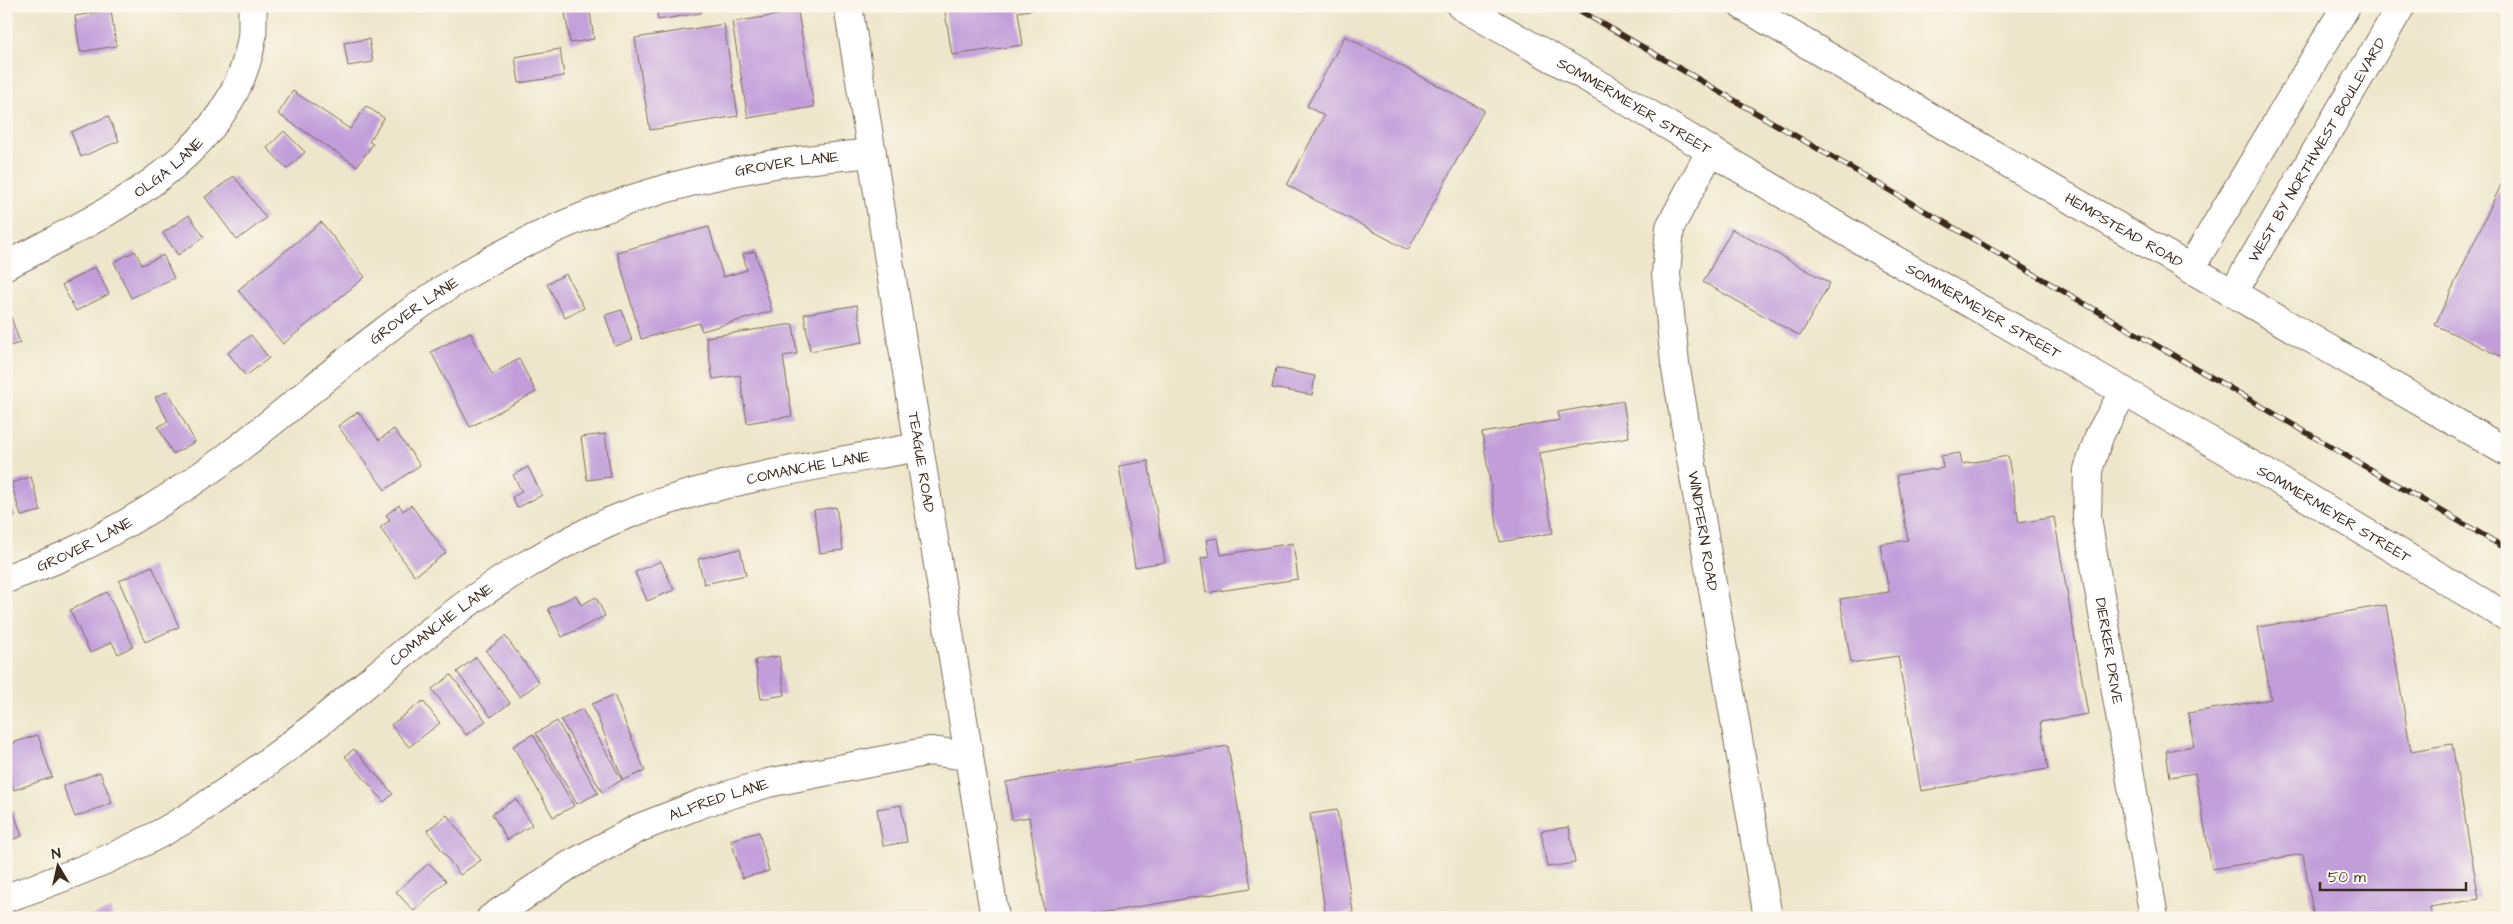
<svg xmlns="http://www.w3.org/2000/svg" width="2513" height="924" viewBox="0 0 2513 924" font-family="'Architects Daughter',sans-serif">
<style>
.building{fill:#c19eda}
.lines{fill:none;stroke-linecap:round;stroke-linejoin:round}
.minor-casing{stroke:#7a6c5a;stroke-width:30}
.major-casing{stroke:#7a6c5a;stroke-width:30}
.minor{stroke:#fff;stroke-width:28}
.major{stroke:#fff;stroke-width:28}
.rail-casing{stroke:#3b2a1e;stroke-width:5.5}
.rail{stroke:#fbf7ec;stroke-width:4;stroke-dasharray:11;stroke-linecap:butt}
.labels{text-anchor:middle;stroke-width:5;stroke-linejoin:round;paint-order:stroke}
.street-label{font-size:15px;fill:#3b2a1e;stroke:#fbf7ec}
</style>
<rect width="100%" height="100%" fill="#fbf7ec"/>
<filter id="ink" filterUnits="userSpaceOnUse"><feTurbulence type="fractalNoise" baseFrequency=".02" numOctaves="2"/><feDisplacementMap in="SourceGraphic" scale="10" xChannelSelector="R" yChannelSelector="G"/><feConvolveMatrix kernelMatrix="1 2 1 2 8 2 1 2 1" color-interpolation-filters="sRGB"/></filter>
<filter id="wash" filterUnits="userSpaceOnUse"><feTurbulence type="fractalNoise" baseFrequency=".0096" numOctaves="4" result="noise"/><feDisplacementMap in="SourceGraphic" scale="20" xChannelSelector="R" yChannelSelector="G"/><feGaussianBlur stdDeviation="1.12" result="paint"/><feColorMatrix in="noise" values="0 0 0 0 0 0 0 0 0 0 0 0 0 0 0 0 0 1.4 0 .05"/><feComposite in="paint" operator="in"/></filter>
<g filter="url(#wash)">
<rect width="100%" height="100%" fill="#eee6ca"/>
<g id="blocks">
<g class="building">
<polygon points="352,6 378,6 379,7 352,11"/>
<polygon points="564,6 589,6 594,39 570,43"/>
<polygon points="656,6 700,6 701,13 658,20"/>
<polygon points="944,6 1048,6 1048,7 1018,12 1023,45 952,55"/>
<polygon points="111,10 116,46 80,52 75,16"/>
<polygon points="798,12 814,107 748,118 732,22"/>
<polygon points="724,24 738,116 650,130 635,38"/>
<polygon points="1345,36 1484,110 1408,250 1287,185 1324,116 1307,106"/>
<polygon points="369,39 373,62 348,66 344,43"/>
<polygon points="560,49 564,76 519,83 515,57"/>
<polygon points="293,91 350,129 366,106 384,118 369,142 373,144 357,166 278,114"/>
<polygon points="108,116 119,141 81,157 71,132"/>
<polygon points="284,131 305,152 287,169 267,148"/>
<polygon points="2507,172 2507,359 2435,325"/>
<polygon points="234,176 266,218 237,240 205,197"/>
<polygon points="189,215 204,237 178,255 163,233"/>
<polygon points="321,222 365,277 283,344 238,290"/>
<polygon points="709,227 723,277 747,270 743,254 755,251 772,311 702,331 699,323 641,339 617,252"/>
<polygon points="1732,229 1830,283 1800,336 1703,282"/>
<polygon points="135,251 142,265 163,255 174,278 131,298 114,262"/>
<polygon points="95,267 109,294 76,311 62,285"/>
<polygon points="566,274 584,308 565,318 547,284"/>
<polygon points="857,305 863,342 810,351 804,314"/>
<polygon points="622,310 632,341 615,346 605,315"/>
<polygon points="11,317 20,343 6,347 6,318"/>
<polygon points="793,324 797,354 783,356 792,416 747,423 740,375 713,379 706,337"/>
<polygon points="470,332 492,374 519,359 536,392 470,427 431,352"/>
<polygon points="251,335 269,358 246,376 228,353"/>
<polygon points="1276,368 1315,376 1312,395 1272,388"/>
<polygon points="168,391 195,442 173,454 158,427 168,421 155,397"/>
<polygon points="1623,401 1629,437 1539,453 1553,533 1500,542 1482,433 1560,420 1558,412"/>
<polygon points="358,412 379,440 394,429 420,465 385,490 338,426"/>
<polygon points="605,434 611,477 587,480 581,437"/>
<polygon points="1960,453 1962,464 2008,456 2019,523 2054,517 2088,714 2040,722 2048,769 1921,791 1898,656 1851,663 1840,599 1889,592 1880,544 1908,540 1897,475 1943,468 1941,456"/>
<polygon points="1148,461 1165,562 1135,567 1119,466"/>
<polygon points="528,467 542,495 517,508 512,497 522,492 513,475"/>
<polygon points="31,477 41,511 21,516 11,483"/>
<polygon points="6,493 15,516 6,520"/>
<polygon points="399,505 403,511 411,505 446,553 415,576 380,528 390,520 386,515"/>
<polygon points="836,507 843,550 820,553 814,510"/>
<polygon points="1218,538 1221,555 1293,543 1298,579 1206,593 1201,558 1209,557 1206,540"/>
<polygon points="740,549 746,575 704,584 698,559"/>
<polygon points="661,561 674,590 647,601 635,572"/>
<polygon points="152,566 179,627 145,642 119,581"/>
<polygon points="107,592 133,646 118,654 112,642 90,653 70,610"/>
<polygon points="576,595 581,605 596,597 605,616 562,637 548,609"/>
<polygon points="2386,605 2411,751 2452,744 2479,899 2430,907 2432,918 2314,918 2303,854 2212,869 2195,773 2170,777 2166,751 2194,746 2188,713 2271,699 2258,627"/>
<polygon points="505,636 539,682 520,697 486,651"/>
<polygon points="779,656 785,695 761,699 755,660"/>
<polygon points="476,657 510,703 491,717 457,672"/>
<polygon points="451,675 486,721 466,735 432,689"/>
<polygon points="614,695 645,771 623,780 592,704"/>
<polygon points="423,701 440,723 409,747 391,725"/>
<polygon points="582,709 622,780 602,792 561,720"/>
<polygon points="557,721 598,793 577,804 536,733"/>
<polygon points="533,734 574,806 553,817 513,746"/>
<polygon points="38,735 52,777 14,790 6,767 6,745"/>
<polygon points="1228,746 1251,888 1070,918 1045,918 1029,817 1012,820 1006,782"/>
<polygon points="354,749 393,794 384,802 345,756"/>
<polygon points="100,772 112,803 75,817 63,786"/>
<polygon points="516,799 532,825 507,840 492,814"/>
<polygon points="901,805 907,842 883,846 877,809"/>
<polygon points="13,810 22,836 6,842 6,812"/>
<polygon points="1337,810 1353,912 1326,916 1310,814"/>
<polygon points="447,815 481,860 460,875 427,830"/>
<polygon points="1569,827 1575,863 1547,867 1541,831"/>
<polygon points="759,832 769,871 742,878 731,840"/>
<polygon points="429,863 446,881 414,911 396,892"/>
<polygon points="110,909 113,918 88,918"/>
</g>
</g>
</g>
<g filter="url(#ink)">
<use href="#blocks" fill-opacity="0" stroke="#7a6c5a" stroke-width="1"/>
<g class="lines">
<defs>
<g id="minor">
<path id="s1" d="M848 6 995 918"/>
<path id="s2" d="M1461 6 1607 89 1862 241 2283 483 2507 617"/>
<path id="s3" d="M1711 150 1670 227 1666 274 1675 363 1768 918"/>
<path id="s4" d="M6 265C28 255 49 243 70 232 149 191 238 132 252 37 253 27 252 16 253 6"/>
<polyline points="2190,269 2346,6"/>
<path id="s5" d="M2233 293 2401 6"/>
<path id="s6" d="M2124 391 2100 434 2088 470 2087 518 2154 918"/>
<path id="s7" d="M6 579C27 570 50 563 70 553 122 528 172 497 218 464 300 403 373 332 461 278 555 220 660 184 769 165 802 159 838 157 872 153"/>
<path id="s8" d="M6 898C65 878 129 853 182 821 214 801 246 778 276 756 361 693 436 617 528 564 560 546 592 528 626 515 720 479 821 465 919 447"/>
<path id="s9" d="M491 918 568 866 639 828 703 803 768 783 930 751 969 756"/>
</g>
<g id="major">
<path id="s10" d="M1743 6 1977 145 2507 452"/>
</g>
</defs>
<use href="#minor" class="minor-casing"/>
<use href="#major" class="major-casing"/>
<use href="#minor" class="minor"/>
<use href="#major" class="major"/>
<defs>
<polyline id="rail" points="1572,6 2507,549"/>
</defs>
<use href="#rail" class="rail-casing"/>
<use href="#rail" class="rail"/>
</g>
</g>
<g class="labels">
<g class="street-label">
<text dy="5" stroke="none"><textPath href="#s2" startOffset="200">SOMMERMEYER STREET</textPath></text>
<text dy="5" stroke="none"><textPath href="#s5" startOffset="166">WEST BY NORTHWEST BOULEVARD</textPath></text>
<text dy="5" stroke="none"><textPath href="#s7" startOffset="896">GROVER LANE</textPath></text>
<text dy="5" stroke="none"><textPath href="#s4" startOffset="190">OLGA LANE</textPath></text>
<text dy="5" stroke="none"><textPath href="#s10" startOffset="442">HEMPSTEAD ROAD</textPath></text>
<text dy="5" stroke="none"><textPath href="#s7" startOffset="491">GROVER LANE</textPath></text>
<text dy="5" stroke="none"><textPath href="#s2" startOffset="605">SOMMERMEYER STREET</textPath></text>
<text dy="5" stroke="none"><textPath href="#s1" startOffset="462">TEAGUE ROAD</textPath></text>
<text dy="5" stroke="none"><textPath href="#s8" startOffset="922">COMANCHE LANE</textPath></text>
<text dy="5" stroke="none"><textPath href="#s2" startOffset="1010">SOMMERMEYER STREET</textPath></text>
<text dy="5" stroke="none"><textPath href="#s3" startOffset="394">WINDFERN ROAD</textPath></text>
<text dy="5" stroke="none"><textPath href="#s7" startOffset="86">GROVER LANE</textPath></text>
<text dy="5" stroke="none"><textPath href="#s8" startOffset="518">COMANCHE LANE</textPath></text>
<text dy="5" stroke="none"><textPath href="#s6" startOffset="270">DIERKER DRIVE</textPath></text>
<text dy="5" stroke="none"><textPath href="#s9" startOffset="258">ALFRED LANE</textPath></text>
</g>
</g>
<rect width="2513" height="924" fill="none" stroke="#fbf7ec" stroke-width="25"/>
<g transform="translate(58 866) rotate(351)" stroke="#fbf7ec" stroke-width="4" paint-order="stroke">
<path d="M0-4L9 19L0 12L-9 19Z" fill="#3b2a1e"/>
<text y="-8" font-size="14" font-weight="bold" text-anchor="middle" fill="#3b2a1e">N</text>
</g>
<path d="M2320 882v8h146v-8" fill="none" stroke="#3b2a1e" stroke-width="2.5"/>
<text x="2328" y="882" font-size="15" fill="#3b2a1e" stroke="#fbf7ec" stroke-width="4" paint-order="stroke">50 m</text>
</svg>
